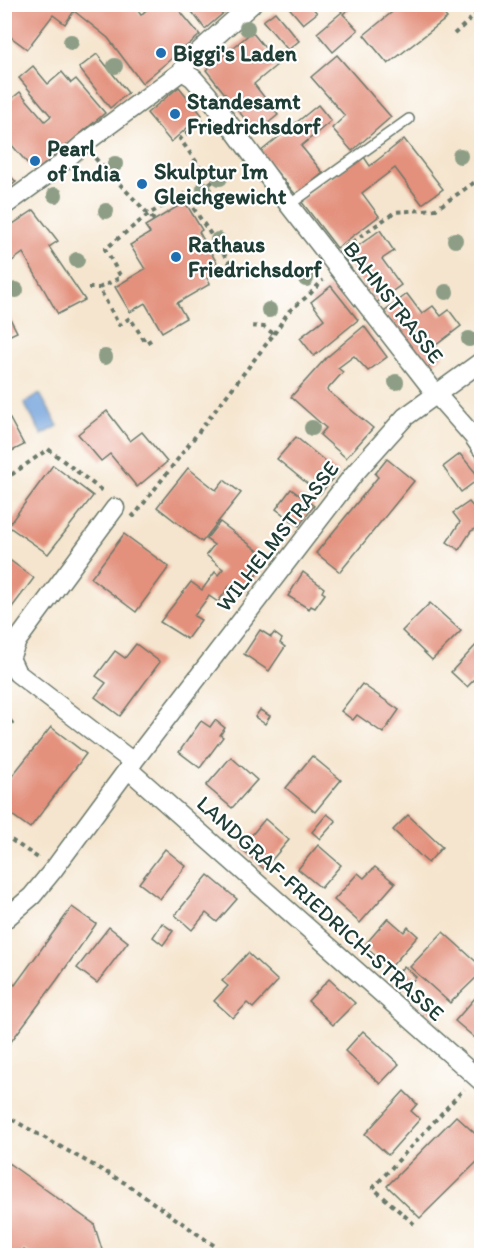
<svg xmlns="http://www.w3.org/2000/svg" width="486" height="1260" viewBox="0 0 486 1260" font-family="Itim,sans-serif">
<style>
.water{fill:#70a0da;stroke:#486e87;stroke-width:1.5}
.building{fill:#e3907c}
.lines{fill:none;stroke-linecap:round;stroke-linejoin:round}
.lane-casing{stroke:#6a786a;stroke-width:12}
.street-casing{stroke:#6a786a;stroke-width:21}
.path{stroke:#6a786a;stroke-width:4;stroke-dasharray:4.5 4.5;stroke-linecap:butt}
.lane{stroke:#fff;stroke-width:9}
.street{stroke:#fff;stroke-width:18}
.tree{fill:#8e9e86}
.poi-dot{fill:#1f6fb2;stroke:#fff;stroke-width:2}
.labels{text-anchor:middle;stroke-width:4.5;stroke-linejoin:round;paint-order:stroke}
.poi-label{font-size:22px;font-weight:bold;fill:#1f3d34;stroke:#fff;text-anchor:start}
.street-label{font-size:22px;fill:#1f3d34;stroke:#fff}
</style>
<rect width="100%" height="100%" fill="#fff"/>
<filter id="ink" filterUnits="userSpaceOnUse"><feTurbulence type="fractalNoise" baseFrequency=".0167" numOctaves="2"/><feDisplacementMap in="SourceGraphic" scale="12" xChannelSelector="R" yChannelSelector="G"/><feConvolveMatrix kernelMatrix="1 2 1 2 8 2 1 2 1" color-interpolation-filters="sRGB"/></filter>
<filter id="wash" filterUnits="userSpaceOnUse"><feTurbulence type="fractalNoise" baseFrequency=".008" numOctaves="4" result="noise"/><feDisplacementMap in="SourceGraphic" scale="24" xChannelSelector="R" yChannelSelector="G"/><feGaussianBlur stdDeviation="1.35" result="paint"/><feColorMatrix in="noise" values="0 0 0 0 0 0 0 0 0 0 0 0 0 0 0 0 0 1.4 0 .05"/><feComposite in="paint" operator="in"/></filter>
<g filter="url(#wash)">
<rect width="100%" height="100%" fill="#f5e5ce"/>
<polygon class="water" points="40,394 58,426 42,435 24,403"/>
<g id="blocks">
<g class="building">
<polygon points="4,4 133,4 141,15 152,4 174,4 200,35 142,83 108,38 74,11 65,24 53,15 27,49 4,32 4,28 11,19 4,14"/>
<polygon points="186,4 234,4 205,29"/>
<polygon points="286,4 314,4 311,6 317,13 303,24"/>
<polygon points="336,4 354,4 343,14 358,30 333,52 317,33 342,12"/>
<polygon points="402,4 436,4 447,18 388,64 364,35"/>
<polygon points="275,12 299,41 288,50 263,21"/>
<polygon points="252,32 278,64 254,84 278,115 256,133 206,70"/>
<polygon points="97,54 128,93 110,108 79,68"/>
<polygon points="337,55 391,117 352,151 332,128 345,116 311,77"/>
<polygon points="33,66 48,84 62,72 71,83 76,79 105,113 35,172 4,136 4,94 10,100 20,92 45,121 51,116 19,78"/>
<polygon points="179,87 202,115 171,142 147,113"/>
<polygon points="318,105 331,121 301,146 323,173 296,195 260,152"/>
<polygon points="404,139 443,189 422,204 395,168 362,193 379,216 337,248 301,201 362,154 370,166"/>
<polygon points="4,169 16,182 4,191"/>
<polygon points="185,202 202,230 199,232 221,270 207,278 210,284 177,303 186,318 162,332 145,303 130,312 115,287 145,269 130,245 150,233 145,226"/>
<polygon points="34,210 58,241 49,247 85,300 58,314 23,253 4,267 4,230"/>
<polygon points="380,230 394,251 382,259 401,285 376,303 343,257"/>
<polygon points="331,286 358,320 314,356 300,338 324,319 311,302"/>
<polygon points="407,294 422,314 433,306 441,316 449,310 461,326 435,346 443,356 427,368 384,312"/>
<polygon points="4,307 17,332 4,338"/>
<polygon points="364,326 387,357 368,371 354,356 338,368 343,372 327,390 373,428 346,458 320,435 326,428 291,397 326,358"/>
<polygon points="4,408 24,445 4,455"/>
<polygon points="107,411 130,441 142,432 167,462 137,487 110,454 101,461 78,434"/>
<polygon points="296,437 338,472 320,494 277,459"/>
<polygon points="460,454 480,478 461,492 443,467"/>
<polygon points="387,459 414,481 340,572 316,553 378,477 375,474"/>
<polygon points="53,465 93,496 48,554 8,526"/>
<polygon points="188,468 216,490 224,480 241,493 202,542 157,507"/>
<polygon points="291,489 314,506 299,526 276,509"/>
<polygon points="469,502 476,510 482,507 482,534 478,528 471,531 459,550 447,542 460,522 453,513"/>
<polygon points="220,522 269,559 242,593 231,584 218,602 209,596 194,616 201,620 187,639 160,622 191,582 202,590 215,572 218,575 223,569 206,555 214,545 206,539"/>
<polygon points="124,534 169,567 136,612 91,578"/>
<polygon points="4,556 34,578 4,618"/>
<polygon points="303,572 324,588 322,592 325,594 315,608 311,606 309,609 288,596"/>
<polygon points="430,603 461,631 432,660 402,631"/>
<polygon points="260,630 271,637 274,633 282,639 280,643 285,647 269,671 244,654"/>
<polygon points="480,641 482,642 482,675 480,674 467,687 451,672"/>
<polygon points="136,644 160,662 120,716 95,697 106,683 96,676 115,651 125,658"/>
<polygon points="362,684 399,710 383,733 357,715 353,720 341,711"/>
<polygon points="260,710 270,716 265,724 255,717"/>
<polygon points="215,720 225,728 220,735 223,737 200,768 179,752 201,721 210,727"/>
<polygon points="51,727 86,754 30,828 4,809 4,786"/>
<polygon points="312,756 341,780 315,812 286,788"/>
<polygon points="231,757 257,780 232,808 206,786"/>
<polygon points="327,814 336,821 320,839 312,832"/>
<polygon points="408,815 442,847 428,863 393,830"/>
<polygon points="265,819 289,840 264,869 241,848"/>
<polygon points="318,845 341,865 321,888 298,869"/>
<polygon points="165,849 186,866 160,899 139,883"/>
<polygon points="375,867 395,883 360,923 334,900 358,873 364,878"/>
<polygon points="208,875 237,899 217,922 206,913 192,930 175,915"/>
<polygon points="72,907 96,924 57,980 4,1051 4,977 15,985"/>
<polygon points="388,918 404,932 408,927 418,936 390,968 364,946"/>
<polygon points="162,923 173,931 163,945 153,937"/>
<polygon points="109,927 128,942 97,983 77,968"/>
<polygon points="443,932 482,967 482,972 450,1003 410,967"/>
<polygon points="248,953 278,981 253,1008 247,1003 233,1018 214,1001 228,986 222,981"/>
<polygon points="404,966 416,977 405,989 393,979"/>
<polygon points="329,979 355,1003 333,1025 308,1001"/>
<polygon points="426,997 438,1008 432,1015 420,1005"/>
<polygon points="475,998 482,1004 482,1044 455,1021"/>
<polygon points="363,1031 399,1064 380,1084 345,1051"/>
<polygon points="404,1091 417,1104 411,1111 420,1119 388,1155 365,1134"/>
<polygon points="456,1116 482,1140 482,1157 420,1218 387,1186"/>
<polygon points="4,1160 94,1224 103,1253 97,1256 33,1256 24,1250 21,1256 4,1256"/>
</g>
</g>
</g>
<g filter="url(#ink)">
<use href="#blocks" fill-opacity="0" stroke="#6a786a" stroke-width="1.5"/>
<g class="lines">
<defs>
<polyline id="lane" points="289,205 409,119"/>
<g id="street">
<polyline points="182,71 193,78 208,95 289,205 436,394 473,436 482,449"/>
<polyline points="4,206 55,169 82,145 182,71 186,63 252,4"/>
<polyline points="115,508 17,641 10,658 17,673 133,762"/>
<polyline points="128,769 482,1082"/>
<polyline points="4,920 32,896 54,869 133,762 354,474 405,417 482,361"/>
</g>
</defs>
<use href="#lane" class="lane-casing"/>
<use href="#street" class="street-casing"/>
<g class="path">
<polyline points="454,34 482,9"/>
<polyline points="203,120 180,139 213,185"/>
<polyline points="95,158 154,220"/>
<polyline points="345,247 395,212 436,209 482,177"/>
<polyline points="88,288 99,288"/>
<polyline points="274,334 289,311 309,295 323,280"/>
<polyline points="151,340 146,343 130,318 119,325 99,288 121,277 105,249 149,214 184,194 237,274"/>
<polyline points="4,480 48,449 105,493"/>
<polyline points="132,514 134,516 274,334 264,327 250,326"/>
<polyline points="4,713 12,723 4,734"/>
<polyline points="4,835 38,858"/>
<polyline points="4,1115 125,1183 229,1256"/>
<polyline points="414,1224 373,1188 464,1089"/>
</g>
<use href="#lane" class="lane"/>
<use href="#street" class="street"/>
</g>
<g class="tree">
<circle cx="247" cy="28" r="8"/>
<circle cx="71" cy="42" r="8"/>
<circle cx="212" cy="58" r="8"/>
<circle cx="115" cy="66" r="8"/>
<circle cx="460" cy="156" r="8"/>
<circle cx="115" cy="164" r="8"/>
<circle cx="220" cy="178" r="8"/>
<circle cx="204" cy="189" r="8"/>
<circle cx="55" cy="195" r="8"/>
<circle cx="106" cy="211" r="8"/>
<circle cx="218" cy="240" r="8"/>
<circle cx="455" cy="240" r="8"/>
<circle cx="77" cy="260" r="8"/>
<circle cx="306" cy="279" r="8"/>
<circle cx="16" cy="290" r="8"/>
<circle cx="446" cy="292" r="8"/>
<circle cx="269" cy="310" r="8"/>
<circle cx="469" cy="339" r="8"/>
<circle cx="105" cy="357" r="8"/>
<circle cx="396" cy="382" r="8"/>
<circle cx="312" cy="428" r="8"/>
</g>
</g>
<g class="poi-dot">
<circle cx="161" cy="53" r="6"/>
<circle cx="175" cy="114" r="6"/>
<circle cx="35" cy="161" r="6"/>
<circle cx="142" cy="184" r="6"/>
<circle cx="176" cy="257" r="6"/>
</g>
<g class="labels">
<g class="poi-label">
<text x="173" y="61">Biggi's Laden</text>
<text x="187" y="109">Standesamt<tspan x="187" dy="25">Friedrichsdorf</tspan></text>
<text x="47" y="156">Pearl<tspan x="47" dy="25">of India</tspan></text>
<text x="154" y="179">Skulptur Im<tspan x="154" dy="25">Gleichgewicht</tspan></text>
<text x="188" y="252">Rathaus<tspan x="188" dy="25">Friedrichsdorf</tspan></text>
</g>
<g class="street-label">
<text transform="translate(394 302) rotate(52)" y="8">BAHNSTRASSE</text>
<text transform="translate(277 536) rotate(-52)" y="8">WILHELMSTRASSE</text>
<text transform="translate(321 908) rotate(42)" y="8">LANDGRAF-FRIEDRICH-STRASSE</text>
</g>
</g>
<rect width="486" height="1260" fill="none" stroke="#fff" stroke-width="24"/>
</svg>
